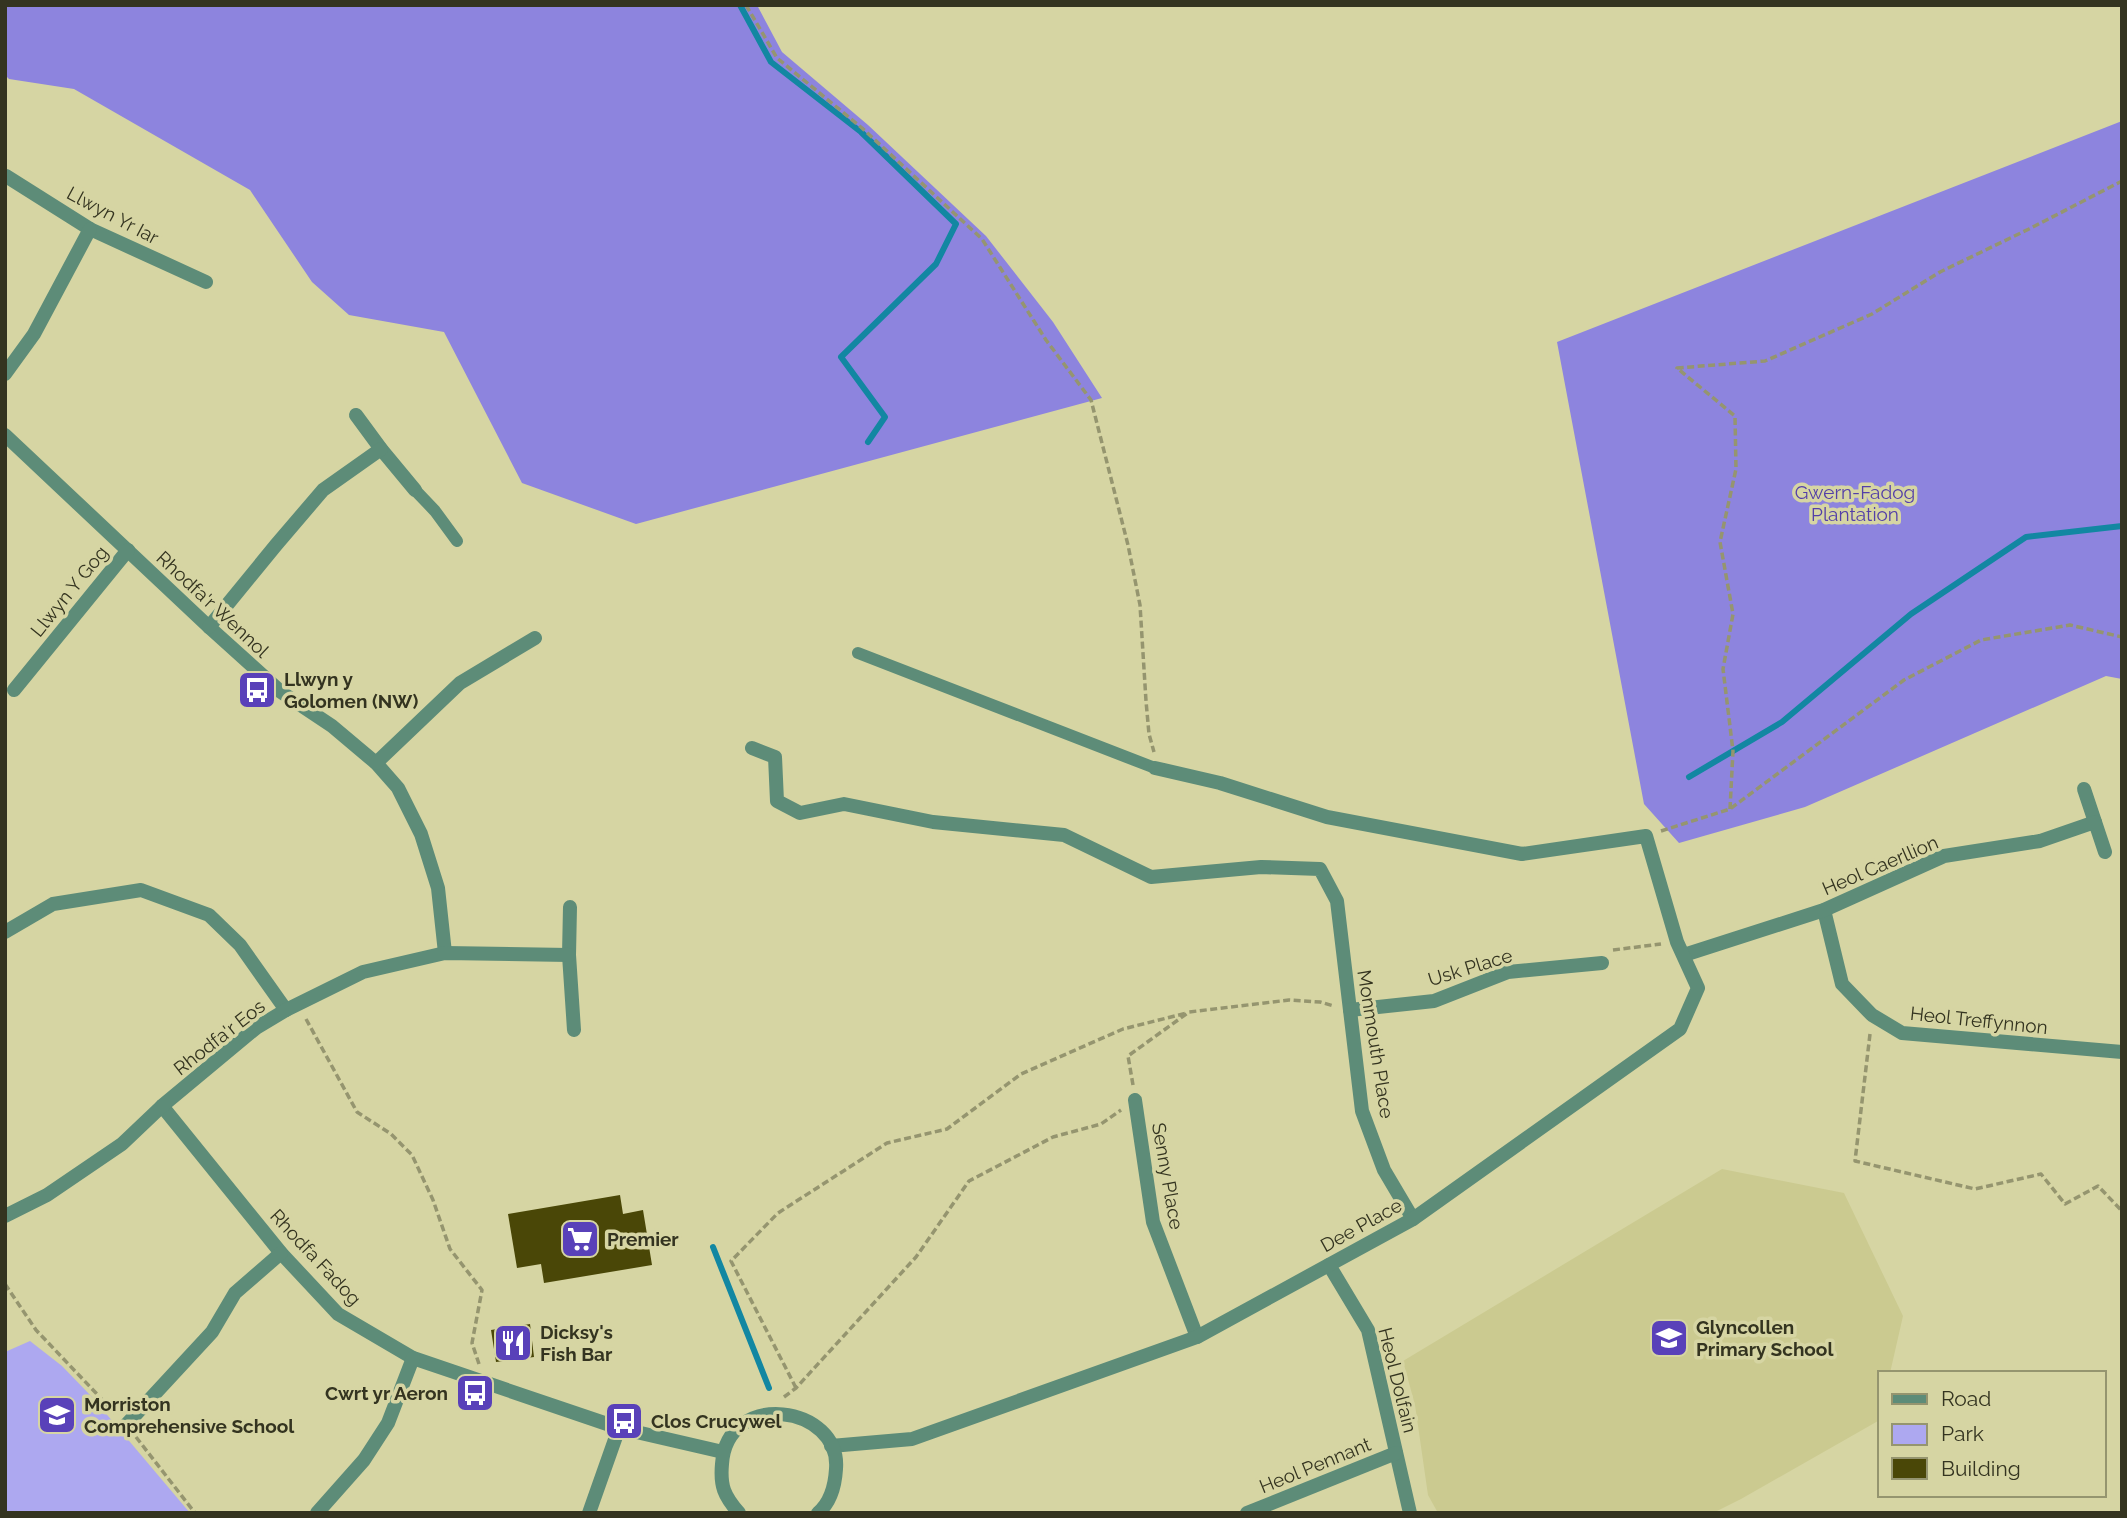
<svg xmlns="http://www.w3.org/2000/svg" width="2127" height="1518" viewBox="0 0 2127 1518" font-family="Raleway,sans-serif">
<style>
.built{fill:#cbca90}
.green{fill:#ada8f0}
.forest{fill:#8d84de}
.lines{fill:none;stroke-linecap:round;stroke-linejoin:round}
.stream{stroke:#1287a2;stroke-width:6}
.building{fill:#4a4707}
.path{stroke:#95956f;stroke-width:3.5;stroke-dasharray:7 3.5;stroke-linecap:butt}
.service{stroke:#5d8c78;stroke-width:12}
.minor{stroke:#5d8c78;stroke-width:14}
.labels{text-anchor:middle;stroke-width:7;stroke-linejoin:round;paint-order:stroke}
.street-label{font-size:19px;fill:#343420;stroke:#d6d5a3}
.park-label{font-size:19px;fill:#533fa8;stroke:#d6d5a3}
.poi-label{font-size:19px;font-weight:bold;fill:#343420;stroke:#d6d5a3;text-anchor:start}
</style>
<rect width="100%" height="100%" fill="#d6d5a3"/>
<polygon class="built" points="1722,1169 1844,1193 1903,1316 1890,1373 1880,1373 1878,1421 1741,1499 1713,1513 1438,1513 1428,1495 1415,1405 1403,1361"/>
<polygon class="green" points="30,1341 62,1366 92,1397 190,1513 5,1513 5,1352"/>
<g class="forest">
<polygon points="5,5 757,5 782,52 868,125 986,236 1053,322 1102,398 636,524 522,483 444,332 349,315 312,282 250,190 74,89 9,79 5,75"/>
<polygon points="2122,121 2122,679 2106,676 1805,807 1679,843 1644,804 1557,342"/>
</g>
<g class="lines">
<g class="stream">
<polyline points="740,5 771,62 861,132 956,224 936,264 841,357 885,417 868,442"/>
<polyline points="1689,777 1782,722 1911,614 2026,537 2122,526"/>
<polyline points="713,1247 769,1388"/>
</g>
</g>
<g class="building">
<polygon points="620,1195 623,1214 643,1210 652,1265 544,1283 541,1264 517,1268 508,1214"/>
<polygon points="530,1324 534,1357 496,1362 491,1330"/>
</g>
<g class="lines">
<g class="path">
<polyline points="746,5 777,58 862,128 982,239 1046,340 1091,400 1128,545 1140,605 1146,701 1149,734 1154,752"/>
<polyline points="1730,809 1733,751 1723,669 1733,614 1720,542 1736,469 1735,416 1677,368 1765,361 1872,314 1940,272 2029,229 2122,181"/>
<polyline points="1661,831 1730,809 1904,680 1981,640 2070,625 2122,637"/>
<polyline points="1613,950 1661,944"/>
<polyline points="306,1019 357,1112 391,1134 412,1155 433,1200 450,1249 482,1290 472,1343 479,1364"/>
<polyline points="1870,1034 1855,1161 1975,1189 2041,1174 2065,1204 2098,1186 2122,1211"/>
<polyline points="1133,1085 1128,1056 1189,1012 1289,1000 1320,1002 1334,1006"/>
<polyline points="5,1284 36,1330 115,1413"/>
<polyline points="796,1388 731,1261 778,1213 887,1143 947,1129 1021,1074 1123,1029 1187,1013"/>
<polyline points="784,1397 796,1388 916,1257 969,1181 1053,1137 1101,1124 1121,1110"/>
<polyline points="136,1437 195,1513"/>
</g>
<g class="service">
<polyline points="415,490 435,511 457,541"/>
<polyline points="858,653 1155,768"/>
</g>
<g class="minor">
<polyline points="6,176 90,229 206,282"/>
<polyline points="5,374 34,334 90,229"/>
<polyline points="356,415 381,449 415,490"/>
<polyline points="5,435 209,627 281,692 332,726 376,763 398,788 421,834 438,888 445,953"/>
<polyline points="209,627 276,545 323,490 381,449"/>
<polyline points="14,690 128,550"/>
<polyline points="752,748 775,757 777,801 800,813 844,804 933,822 1064,835 1151,877 1261,867 1320,869 1337,901 1362,1111 1384,1170 1413,1219"/>
<polyline points="376,763 460,683 535,638"/>
<polyline points="2084,789 2095,822"/>
<polyline points="570,907 569,955 574,1030"/>
<polyline points="1824,910 1842,984 1872,1015 1902,1033 2122,1052"/>
<polyline points="5,932 53,904 141,890 209,915 240,945 286,1010"/>
<polyline points="1684,955 1824,910 1944,856 2040,841 2095,822 2105,852"/>
<polyline points="1350,1010 1434,1001 1508,972 1602,963"/>
<polyline points="1135,1100 1153,1222 1197,1337"/>
<polyline points="162,1106 281,1253 338,1314 413,1358 619,1428 723,1452"/>
<polyline points="5,1216 47,1195 122,1144 162,1106 256,1028 286,1010 363,972 445,953 569,955"/>
<polyline points="1329,1265 1368,1330 1410,1513"/>
<polyline points="126,1425 212,1332 235,1293 281,1253"/>
<polyline points="831,1446 912,1439 1197,1337 1413,1219 1680,1029 1698,988 1677,942 1646,836 1522,854 1327,817 1220,783 1155,768"/>
<polyline points="317,1513 364,1460 388,1423 413,1358"/>
<polyline points="589,1513 619,1428"/>
<path d="M739 1513C724 1496 720 1486 722 1464 727 1389 841 1405 836 1469 835 1486 831 1502 818 1513"/>
<polyline points="1247,1513 1396,1453"/>
</g>
</g>
<defs>
<symbol id="bus-square" viewBox="-11 -11 22 22"><rect x="-9" y="-9" width="18" height="18" rx="4" fill="#5941b9" stroke="#d6d5a3"/><path d="M-5-6H5V4H4V6H2V4H-2V6H-4V4H-5ZM-3.5-4V0h7V-4ZM-3.5 1.2v1.5H-2V1.2ZM2 1.2v1.5H3.5V1.2Z" fill="#fff"/></symbol>
<symbol id="supermarket-square" viewBox="-11 -11 22 22"><rect x="-9" y="-9" width="18" height="18" rx="4" fill="#5941b9" stroke="#d6d5a3"/><path d="M-6-5.5h2.5l.6 2H6L4.5 2H-2.5L-4.4-4H-6ZM-1.5 3.2a1.3 1.3 0 1 0 .1 0ZM3 3.2a1.3 1.3 0 1 0 .1 0Z" fill="#fff"/></symbol>
<symbol id="school-square" viewBox="-11 -11 22 22"><rect x="-9" y="-9" width="18" height="18" rx="4" fill="#5941b9" stroke="#d6d5a3"/><path d="M0-5L7-2L0 1L-7-2ZM-4 1L0 2.5L4 1V4Q0 6-4 4Z" fill="#fff"/></symbol>
<symbol id="restaurant-square" viewBox="-11 -11 22 22"><rect x="-9" y="-9" width="18" height="18" rx="4" fill="#5941b9" stroke="#d6d5a3"/><path d="M-5-6h1v4h1v-4h1v4h1v-4h1v5L-1.5 .5V6h-2V.5L-5-1ZM5-6V6H3V1.5H1.5Q1.5-4 5-6Z" fill="#fff"/></symbol>
</defs>
<g fill-rule="evenodd">
<use href="#bus-square" x="235" y="668" width="44" height="44"/>
<use href="#supermarket-square" x="558" y="1217" width="44" height="44"/>
<use href="#school-square" x="1647" y="1316" width="44" height="44"/>
<use href="#restaurant-square" x="491" y="1321" width="44" height="44"/>
<use href="#bus-square" x="453" y="1371" width="44" height="44"/>
<use href="#school-square" x="35" y="1393" width="44" height="44"/>
<use href="#bus-square" x="602" y="1399" width="44" height="44"/>
</g>
<g class="labels">
<g class="street-label">
<text transform="translate(113 215) rotate(28)" y="7">Llwyn Yr Iar</text>
<text transform="translate(69 591) rotate(-51)" y="7">Llwyn Y Gog</text>
<text transform="translate(213 604) rotate(43)" y="7">Rhodfa'r Wennol</text>
<text transform="translate(1880 865) rotate(-23)" y="7">Heol Caerllion</text>
<text transform="translate(1470 967) rotate(-17)" y="7">Usk Place</text>
<text transform="translate(1979 1020) rotate(6)" y="7">Heol Treffynnon</text>
<text transform="translate(219 1037) rotate(-38)" y="7">Rhodfa'r Eos</text>
<text transform="translate(1376 1044) rotate(81)" y="7">Monmouth Place</text>
<text transform="translate(1168 1176) rotate(80)" y="7">Senny Place</text>
<text transform="translate(1361 1225) rotate(-29)" y="7">Dee Place</text>
<text transform="translate(316 1257) rotate(47)" y="7">Rhodfa Fadog</text>
<text transform="translate(1398 1380) rotate(76)" y="7">Heol Dolfain</text>
<text transform="translate(1315 1465) rotate(-22)" y="7">Heol Pennant</text>
</g>
<g class="park-label">
<text x="1855" y="499">Gwern-Fadog<tspan x="1855" dy="22">Plantation</tspan></text>
</g>
<g class="poi-label">
<text x="284" y="686">Llwyn y<tspan x="284" dy="22">Golomen (NW)</tspan></text>
<text x="607" y="1246">Premier</text>
<text x="1696" y="1334">Glyncollen<tspan x="1696" dy="22">Primary School</tspan></text>
<text x="540" y="1339">Dicksy's<tspan x="540" dy="22">Fish Bar</tspan></text>
<text x="448" y="1400" text-anchor="end">Cwrt yr Aeron</text>
<text x="84" y="1411">Morriston<tspan x="84" dy="22">Comprehensive School</tspan></text>
<text x="651" y="1428">Clos Crucywel</text>
</g>
</g>
<rect width="2127" height="1518" fill="none" stroke="#343420" stroke-width="14"/>
<rect x="1878" y="1371" width="228" height="126" fill="#d6d5a3" stroke="#95956f" stroke-width="2"/>
<rect x="1892" y="1394" width="35" height="10" fill="#5d8c78" stroke="#95956f" stroke-width="2"/>
<text x="1941" y="1406" font-size="21" fill="#343420">Road</text>
<rect x="1892" y="1424" width="35" height="21" fill="#ada8f0" stroke="#95956f" stroke-width="2"/>
<text x="1941" y="1441" font-size="21" fill="#343420">Park</text>
<rect x="1892" y="1458" width="35" height="21" fill="#4a4707" stroke="#95956f" stroke-width="2"/>
<text x="1941" y="1476" font-size="21" fill="#343420">Building</text>
</svg>
